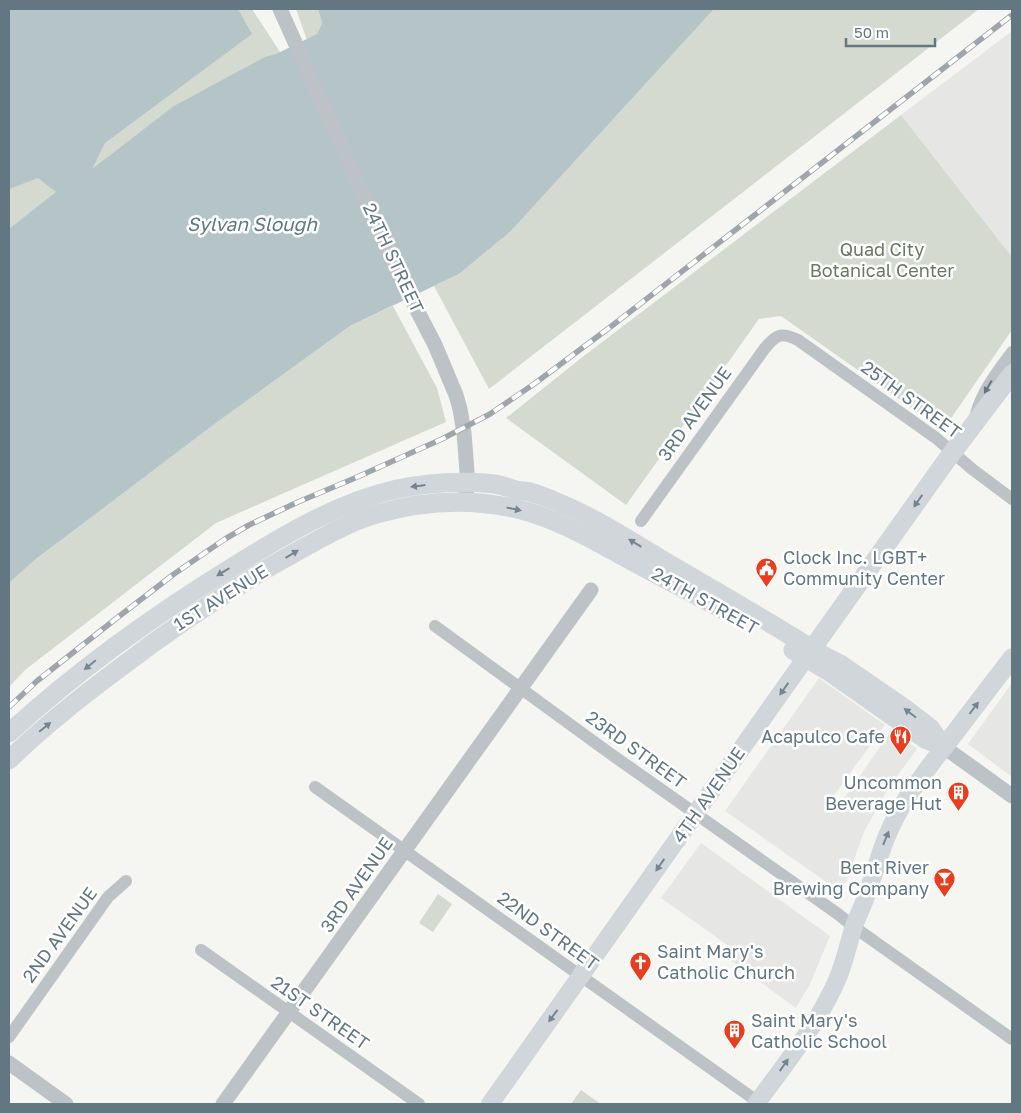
<svg xmlns="http://www.w3.org/2000/svg" width="1021" height="1113" viewBox="0 0 1021 1113" font-family="'Golos Text',sans-serif">
<style>
.built{fill:#e6e6e5}
.green{fill:#d5dad0}
.water{fill:#b5c4c7}
.lines{fill:none;stroke-linecap:round;stroke-linejoin:round}
.minor{stroke:#bdc2c6;stroke-width:12}
.tertiary{stroke:#bdc2c6;stroke-width:15}
.secondary{stroke:#d1d6da;stroke-width:18}
.primary{stroke:#d1d6da;stroke-width:19}
.rail-casing{stroke:#9ea6ab;stroke-width:5.5}
.rail{stroke:#fff;stroke-width:4;stroke-dasharray:11;stroke-linecap:butt}
.oneway{fill:#637783}
.oneway2{fill:#748590}
.labels{text-anchor:middle;stroke-width:5;stroke-linejoin:round;paint-order:stroke}
.park-label{font-size:18px;fill:#697a62;stroke:#fff}
.street-label{font-size:18px;fill:#637783;stroke:#fff}
.poi-label{font-size:18px;fill:#637783;stroke:#fff;text-anchor:start}
.water-label{font-size:19px;font-style:italic;fill:#5f7a80;stroke:#fff}
</style>
<rect width="100%" height="100%" fill="#f5f5f1"/>
<g class="built">
<polygon points="1012,31 1012,257 901,115"/>
<polygon points="819,678 885,725 827,805 835,811 892,730 917,749 887,790 864,832 846,882 835,888 725,811"/>
<polygon points="1012,683 1012,777 968,744"/>
<polygon points="701,843 830,936 810,984 796,1008 730,960 736,951 661,898"/>
</g>
<g class="green">
<polygon points="148,9 252,9 280,52 9,268 9,131"/>
<polygon points="296,9 318,9 322,23 317,34 307,40"/>
<polygon points="714,9 979,9 489,389 434,286 459,274 510,232"/>
<polygon points="901,115 1012,257 1012,330 943,430 781,316 759,319 626,505 506,418 585,355"/>
<polygon points="393,306 437,388 446,422 216,523 25,670 9,687 9,583 36,559 216,423 350,326"/>
<polygon points="438,894 452,904 433,932 419,923"/>
<polygon points="581,1090 601,1104 571,1104"/>
</g>
<polygon class="water" points="9,9 238,9 252,34 105,143 92,169 174,106 265,57 276,54 317,34 322,23 318,9 714,9 510,232 459,274 350,326 216,423 36,559 9,583 9,229 56,192 38,178 9,189"/>
<g class="lines">
<g class="minor">
<path d="M976 414C982 391 998 371 1012 352"/>
<path d="M641 521 765 348C777 334 781 332 798 340L936 438 972 469 1012 499"/>
<polyline points="435,626 608,752 838,914 854,927 1012,1039"/>
<polyline points="315,787 761,1104"/>
<polyline points="201,950 419,1104"/>
<polyline points="9,1037 108,897 126,881"/>
</g>
<g class="tertiary">
<polyline points="280,9 403,283 435,345 456,395 460,409 464,433 467,471 466,502"/>
<polyline points="944,747 1012,796"/>
<polyline points="9,1063 66,1104"/>
<polyline points="223,1104 591,590"/>
</g>
<path class="secondary" d="M490 1104 812 649 841 664 905 708 931 728 944 747C923 775 900 803 887 836 879 855 874 875 867 894 863 906 857 917 853 929 848 946 844 964 837 980 818 1024 784 1066 756 1104"/>
<g class="primary">
<polyline points="793,650 828,671 925,739 944,747 1012,658"/>
<path d="M9 733C79 669 157 613 239 563 289 532 340 502 397 489 426 483 465 480 494 484 502 485 509 488 516 490 521 491 526 491 530 492 537 494 545 497 552 500 593 516 631 541 669 564 717 592 765 619 812 649L946 461 1012 374"/>
<path d="M9 760C44 726 82 696 121 667 172 628 224 593 280 561 311 544 343 524 377 514 425 500 476 498 525 511 558 520 589 538 619 554 657 575 695 594 733 615"/>
</g>
<defs>
<polyline id="rail" points="9,707 37,681 113,621 174,574 225,539 249,525 298,502 355,478 442,439 490,414 534,384 613,325 1012,15"/>
</defs>
<use href="#rail" class="rail-casing"/>
<use href="#rail" class="rail"/>
</g>
<defs><path id="oneway-solid" d="M-6-.8H1V-3.2L6.5 0L1 3.2V.8H-6Z" transform="scale(1.25)"/></defs>
<use class="oneway" href="#oneway-solid" transform="translate(988 387) rotate(120)"/>
<g class="oneway2">
<use href="#oneway-solid" transform="translate(418 486) rotate(173)"/>
<use href="#oneway-solid" transform="translate(918 501) rotate(125)"/>
<use href="#oneway-solid" transform="translate(514 509) rotate(12)"/>
<use href="#oneway-solid" transform="translate(635 543) rotate(-149)"/>
<use href="#oneway-solid" transform="translate(292 554) rotate(-31)"/>
<use href="#oneway-solid" transform="translate(223 572) rotate(149)"/>
<use href="#oneway-solid" transform="translate(90 665) rotate(141)"/>
<use href="#oneway-solid" transform="translate(784 689) rotate(125)"/>
<use href="#oneway-solid" transform="translate(974 708) rotate(-53)"/>
<use href="#oneway-solid" transform="translate(910 713) rotate(-143)"/>
<use href="#oneway-solid" transform="translate(45 727) rotate(-39)"/>
<use href="#oneway-solid" transform="translate(886 838) rotate(-68)"/>
<use href="#oneway-solid" transform="translate(660 865) rotate(125)"/>
<use href="#oneway-solid" transform="translate(553 1016) rotate(126)"/>
<use href="#oneway-solid" transform="translate(784 1065) rotate(-55)"/>
</g>
<defs>
<symbol id="civic-pin" viewBox="-11 -11 22 30"><path d="M0 17L-7.5 6A9.5 9.5 0 1 1 7.5 6Z" fill="#e83d1e" stroke="#fff"/><path d="M-.6-6.5H3V-4.5H.6V-3L4-1V1h2V6H-6V1h2V-1L-.6-3ZM-1.2 2.5V6h2.4V2.5Z" fill="#fff"/></symbol>
<symbol id="restaurant-pin" viewBox="-11 -11 22 30"><path d="M0 17L-7.5 6A9.5 9.5 0 1 1 7.5 6Z" fill="#e83d1e" stroke="#fff"/><path d="M-5-6h1v4h1v-4h1v4h1v-4h1v5L-1.5 .5V6h-2V.5L-5-1ZM5-6V6H3V1.5H1.5Q1.5-4 5-6Z" fill="#fff"/></symbol>
<symbol id="building-pin" viewBox="-11 -11 22 30"><path d="M0 17L-7.5 6A9.5 9.5 0 1 1 7.5 6Z" fill="#e83d1e" stroke="#fff"/><path d="M-4-6H4V6H1V3H-1V6H-4ZM-2.5-4.3h1.7v1.8h-1.7ZM.8-4.3h1.7v1.8H.8ZM-2.5-1h1.7V.8h-1.7ZM.8-1h1.7V.8H.8Z" fill="#fff"/></symbol>
<symbol id="bar-pin" viewBox="-11 -11 22 30"><path d="M0 17L-7.5 6A9.5 9.5 0 1 1 7.5 6Z" fill="#e83d1e" stroke="#fff"/><path d="M-6-5H6L.8 .8V4.5H3.5V6h-7V4.5H-.8V.8Z" fill="#fff"/></symbol>
<symbol id="church-pin" viewBox="-11 -11 22 30"><path d="M0 17L-7.5 6A9.5 9.5 0 1 1 7.5 6Z" fill="#e83d1e" stroke="#fff"/><path d="M-1.2-6h2.4v3.5h3.3v2.4h-3.3V6h-2.4V-.1h-3.3v-2.4h3.3Z" fill="#fff"/></symbol>
</defs>
<g fill-rule="evenodd">
<use href="#civic-pin" x="754" y="556" width="25" height="34"/>
<use href="#restaurant-pin" x="888" y="724" width="25" height="34"/>
<use href="#building-pin" x="946" y="780" width="25" height="34"/>
<use href="#bar-pin" x="932" y="866" width="25" height="34"/>
<use href="#church-pin" x="628" y="950" width="25" height="34"/>
<use href="#building-pin" x="722" y="1018" width="25" height="34"/>
</g>
<g class="labels">
<g class="park-label">
<text x="882" y="256">Quad City<tspan x="882" dy="21">Botanical Center</tspan></text>
</g>
<g class="street-label">
<text transform="translate(393 258) rotate(65)" y="6">24TH STREET</text>
<text transform="translate(911 400) rotate(36)" y="6">25TH STREET</text>
<text transform="translate(695 414) rotate(-54)" y="6">3RD AVENUE</text>
<text transform="translate(221 598) rotate(-32)" y="6">1ST AVENUE</text>
<text transform="translate(705 601) rotate(29)" y="6">24TH STREET</text>
<text transform="translate(636 750) rotate(36)" y="6">23RD STREET</text>
<text transform="translate(709 795) rotate(-55)" y="6">4TH AVENUE</text>
<text transform="translate(357 885) rotate(-55)" y="6">3RD AVENUE</text>
<text transform="translate(548 931) rotate(36)" y="6">22ND STREET</text>
<text transform="translate(60 935) rotate(-54)" y="6">2ND AVENUE</text>
<text transform="translate(320 1013) rotate(35)" y="6">21ST STREET</text>
</g>
<g class="poi-label">
<text x="783" y="564">Clock Inc. LGBT+<tspan x="783" dy="21">Community Center</tspan></text>
<text x="885" y="743" text-anchor="end">Acapulco Cafe</text>
<text x="942" y="789" text-anchor="end">Uncommon<tspan x="942" dy="21">Beverage Hut</tspan></text>
<text x="929" y="874" text-anchor="end">Bent River<tspan x="929" dy="21">Brewing Company</tspan></text>
<text x="657" y="958">Saint Mary's<tspan x="657" dy="21">Catholic Church</tspan></text>
<text x="751" y="1027">Saint Mary's<tspan x="751" dy="21">Catholic School</tspan></text>
</g>
<g class="water-label">
<text x="252" y="231">Sylvan Slough</text>
</g>
</g>
<rect width="1021" height="1113" fill="none" stroke="#637783" stroke-width="20"/>
<path d="M846 38v8h89v-8" fill="none" stroke="#637783" stroke-width="2.5"/>
<text x="854" y="38" font-size="15" fill="#637783" stroke="#ffffff" stroke-width="4" paint-order="stroke">50 m</text>
</svg>
